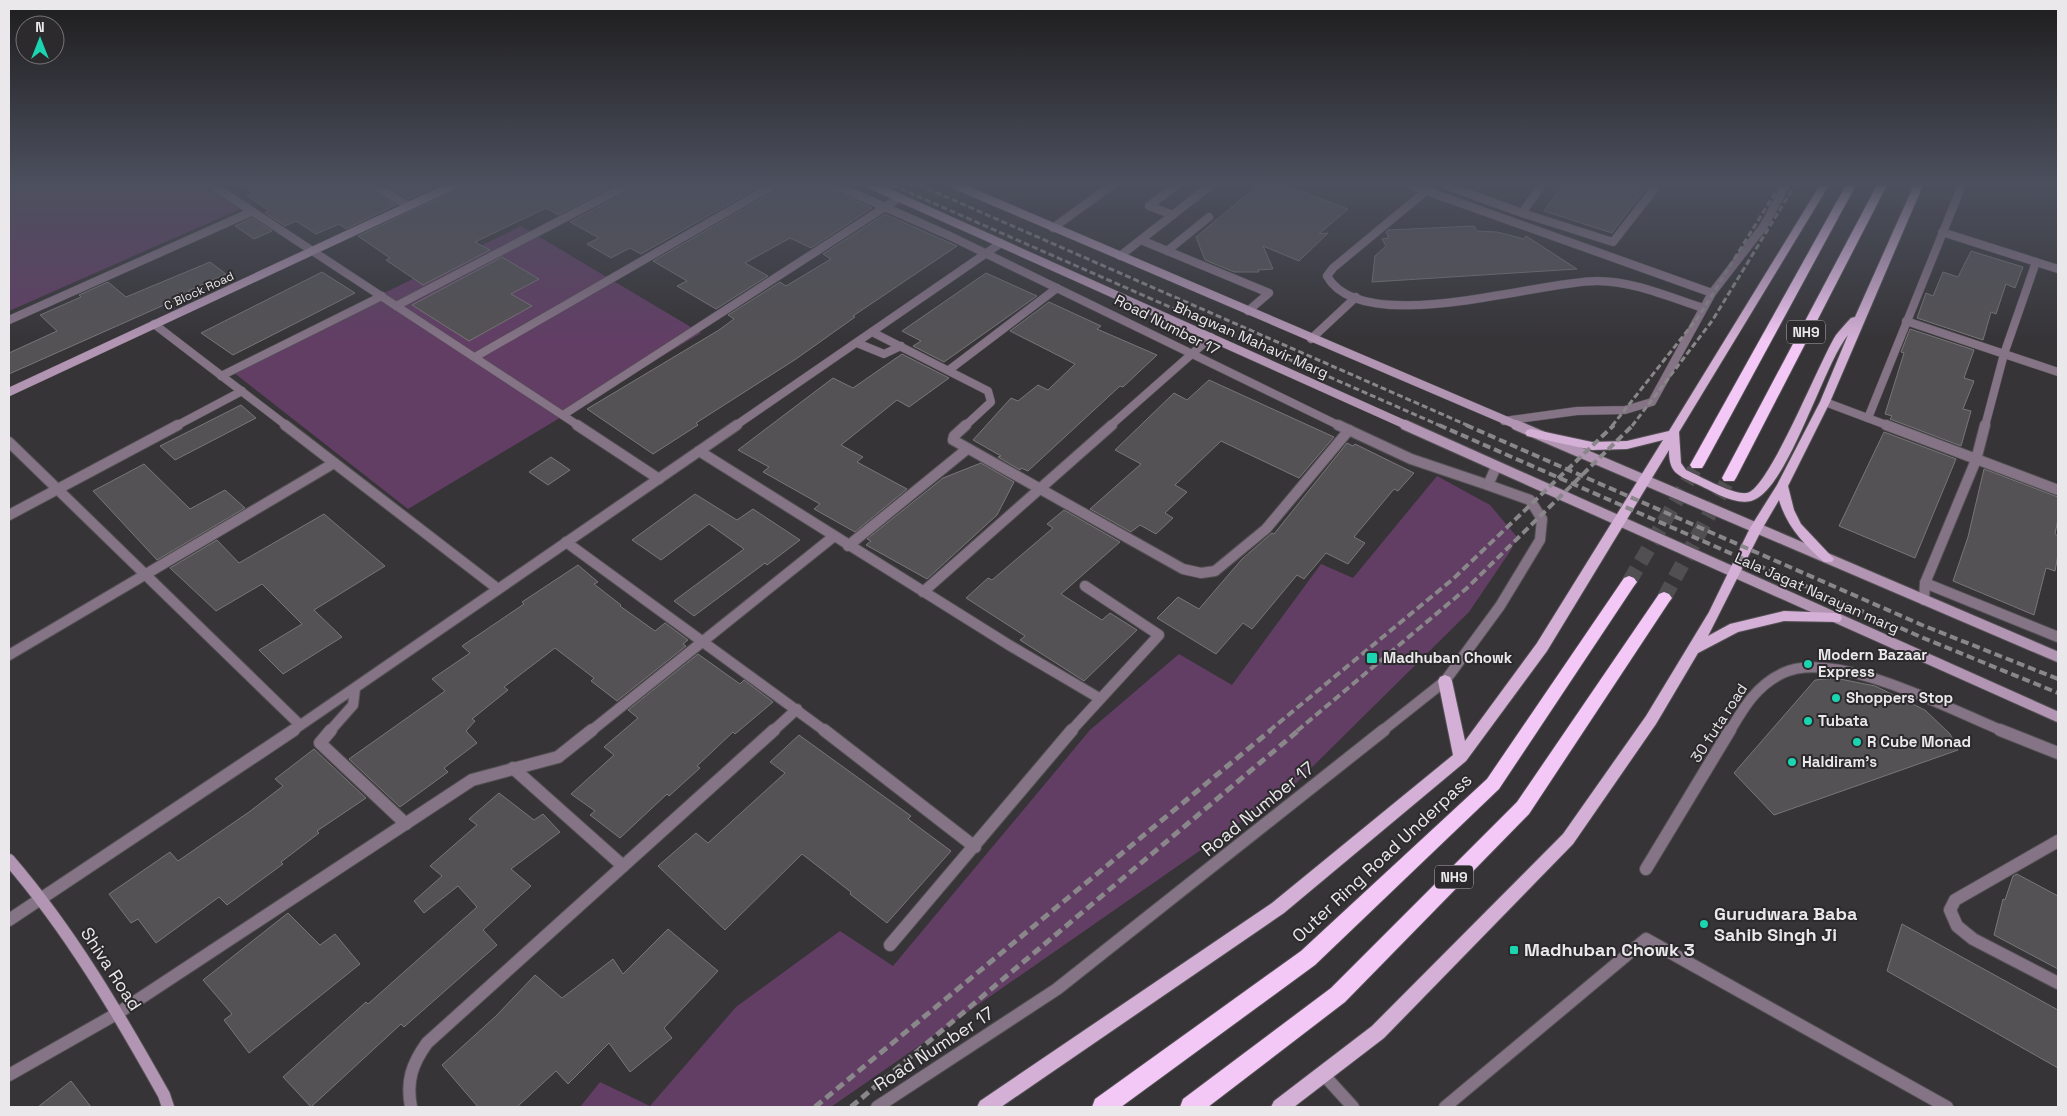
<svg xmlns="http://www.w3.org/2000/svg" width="2067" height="1116" viewBox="0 0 2067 1116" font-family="'Space Grotesk',sans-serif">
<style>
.green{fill:#623e65}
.building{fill:#555255;stroke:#787678}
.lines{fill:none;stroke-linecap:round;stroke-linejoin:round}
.highway-tunnel{stroke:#514f52;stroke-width:15;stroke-dasharray:15 8;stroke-linecap:butt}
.lane-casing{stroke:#535154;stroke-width:9}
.street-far2-casing{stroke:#535154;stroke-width:9}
.street-far1-casing{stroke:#535154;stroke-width:12}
.street-casing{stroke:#535154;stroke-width:14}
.secondary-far2-casing{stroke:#535154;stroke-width:9}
.secondary-far1-casing{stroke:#535154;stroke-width:12}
.secondary-casing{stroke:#535154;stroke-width:14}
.primary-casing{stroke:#535154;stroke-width:2}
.highway-casing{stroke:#535154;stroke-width:2}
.lane{stroke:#857386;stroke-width:8}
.street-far2{stroke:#857386;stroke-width:8}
.street-far1{stroke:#857386;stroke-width:10}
.street{stroke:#857386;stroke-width:12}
.secondary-far2{stroke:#b295b3;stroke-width:8}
.secondary-far1{stroke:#b295b3;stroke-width:10}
.secondary{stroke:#b295b3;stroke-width:12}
.primary{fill:#d4b0d6;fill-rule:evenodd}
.highway{fill:#f4c8f6;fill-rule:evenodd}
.rail-far2{stroke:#898789;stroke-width:3;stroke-dasharray:6 3;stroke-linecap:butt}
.rail-far1{stroke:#898789;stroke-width:4;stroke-dasharray:8 4;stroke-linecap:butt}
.rail{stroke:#898789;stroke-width:5;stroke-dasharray:9 5;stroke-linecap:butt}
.poi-dot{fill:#1bd5b1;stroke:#2c2a2c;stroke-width:2}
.labels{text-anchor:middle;stroke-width:4;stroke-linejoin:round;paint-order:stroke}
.far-street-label{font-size:12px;fill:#eae8ea;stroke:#2c2a2c}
.shield{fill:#2c2a2c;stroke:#b1afb1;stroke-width:1}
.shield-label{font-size:14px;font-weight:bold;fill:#eae8ea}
.street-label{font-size:15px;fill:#eae8ea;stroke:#2c2a2c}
.poi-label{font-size:15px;font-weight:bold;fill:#eae8ea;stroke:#2c2a2c;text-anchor:start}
.near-street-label{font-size:18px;fill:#eae8ea;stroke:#2c2a2c}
.near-poi-label{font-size:18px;font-weight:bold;fill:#eae8ea;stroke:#2c2a2c;text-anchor:start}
</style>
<rect width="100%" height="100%" fill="#363437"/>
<g class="green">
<polygon points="24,185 203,185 240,209 9,311 9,191"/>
<polygon points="521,226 701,333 408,509 229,369"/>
<polygon points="1437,476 1490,505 1517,537 1511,550 1469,612 1293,786 831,1107 580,1107 600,1082 650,1106 736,1007 840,931 893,966 1090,730 1179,654 1232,685 1321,564 1353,578"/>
</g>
<g class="building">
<polygon points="242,185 367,185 370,190 396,205 346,229 339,224 316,234 296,221 285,226 265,213 269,211 248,196 253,193"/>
<polygon points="385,185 439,185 409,199"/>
<polygon points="460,185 615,185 558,215 546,208 475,242 490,250 423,285 386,260 390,258 358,236 456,190"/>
<polygon points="634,185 762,185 641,254 630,248 611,258 587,244 599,238 570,222 631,190"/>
<polygon points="780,185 827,185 833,190 872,208 811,248 790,238 745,263 768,276 716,309 677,286 687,281 653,261 777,190"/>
<polygon points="1258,185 1285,185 1348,209 1319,234 1328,233 1299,261 1263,246 1273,269 1258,270 1259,272 1234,272 1205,260 1196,237"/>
<polygon points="1563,185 1648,185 1612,233 1544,211"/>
<polygon points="885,214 957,246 853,316 855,317 796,359 696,423 698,425 653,454 587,409 719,330 734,319 728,315 780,282 786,286 831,259 823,254"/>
<polygon points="252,218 272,231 254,239 235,226"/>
<polygon points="1474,226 1477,231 1497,232 1524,239 1526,236 1577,269 1372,282 1375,256 1386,246 1382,239 1389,238 1386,232 1388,230"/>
<polygon points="1971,251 2023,267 2015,288 2006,284 1996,314 1991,312 1983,340 1917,318 1926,293 1933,296 1943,272 1958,277"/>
<polygon points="502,257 539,279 511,294 532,306 469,341 412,305"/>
<polygon points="210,262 226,274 188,291 191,293 9,374 9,353 57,331 40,315 81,297 79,295 108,282 126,297"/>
<polygon points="322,272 355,293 233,355 201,333"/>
<polygon points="986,273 1037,296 944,362 913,346 921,341 902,331"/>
<polygon points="1049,302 1101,326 1097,329 1157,355 1123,387 1120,386 1028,471 1021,468 1020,470 998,457 1001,456 973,440 1011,398 1018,401 1038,385 1048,390 1075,364 1010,331"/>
<polygon points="1910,329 1974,350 1964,378 1974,381 1963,409 1971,411 1961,446 1890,419 1892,416 1885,414 1904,353 1901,352"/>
<polygon points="902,354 949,378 909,407 897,400 841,445 863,457 857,462 907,489 855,532 814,509 820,504 763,472 769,467 738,450 833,378 853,388"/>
<polygon points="1209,380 1334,437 1299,478 1221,441 1175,485 1187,492 1165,513 1173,518 1156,534 1140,525 1131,532 1090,509 1141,464 1115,450 1174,393 1187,400"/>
<polygon points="241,405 256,418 175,460 160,446"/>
<polygon points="1884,432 1956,459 1915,558 1839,526"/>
<polygon points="1347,443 1353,446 1355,444 1414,473 1398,491 1394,489 1354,537 1365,543 1348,564 1326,553 1304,579 1297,575 1252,629 1243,623 1216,654 1157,618 1178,597 1199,609 1242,559 1272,533 1274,534"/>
<polygon points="551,457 570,470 548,485 529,472"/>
<polygon points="981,463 1014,482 997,515 927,579 866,545 871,541 867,539 943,478"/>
<polygon points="144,464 190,509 225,490 245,508 157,560 93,491"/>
<polygon points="1984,469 2058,497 2058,519 2055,534 2058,536 2058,555 2055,571 2046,568 2034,615 1953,581 1968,537"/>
<polygon points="695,494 737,520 753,509 800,540 767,565 765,563 694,616 674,601 744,549 709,524 661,560 632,540"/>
<polygon points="1064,510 1120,542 1061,594 1102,620 1110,613 1137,630 1084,681 1020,640 1025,636 966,598 988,578 992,580 1053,528 1047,524"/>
<polygon points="324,514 385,566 314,610 342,637 283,674 259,650 302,624 262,584 216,611 170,568 217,540 239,563"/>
<polygon points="578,565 598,582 594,584 621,605 620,606 655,631 665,623 688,640 683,644 686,646 617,701 591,681 594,678 555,648 504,687 508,690 472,719 475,721 466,731 477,743 444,768 448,772 400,807 349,759 445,691 432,679 470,653 462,646 524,604 522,602"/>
<polygon points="698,654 740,684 744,680 773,702 735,734 733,732 697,766 700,768 669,796 667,794 620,838 590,815 595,811 571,794 614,755 604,747 638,718 628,710"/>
<polygon points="1835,678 1875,686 1925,710 1950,734 1958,750 1774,815 1734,773 1815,680"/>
<polygon points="799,735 911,816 908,819 951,851 887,923 850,894 851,892 802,854 725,930 658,866 696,833 708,843 785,773 770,762"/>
<polygon points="314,749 366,798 317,831 319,833 281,862 283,864 227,905 219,897 156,943 138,919 131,923 109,894 170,852 178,861 249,812 283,786 275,779"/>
<polygon points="499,793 534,820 543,814 560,832 511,869 531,886 483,930 497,945 404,1027 401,1024 311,1107 283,1077 366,1002 368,1004 477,907 458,886 424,913 414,901 442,876 430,866 477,825 469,819"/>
<polygon points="2017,874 2058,896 2058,969 1994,935 2003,899 2005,900 2013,876"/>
<polygon points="288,913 320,945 335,934 360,964 249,1053 224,1020 232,1014 203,980"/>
<polygon points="1902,924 2058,1010 2058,1068 1887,971"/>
<polygon points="668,929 718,971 664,1028 672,1038 630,1072 609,1043 568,1084 556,1071 517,1107 478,1107 442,1065 496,1016 535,975 562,998 613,959 623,974"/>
<polygon points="71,1081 91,1107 38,1107"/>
</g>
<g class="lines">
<g class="highway-tunnel">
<polyline points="1629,582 1697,465"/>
<polyline points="1664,598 1729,478"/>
</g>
<defs>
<g id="lane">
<polyline points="1445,185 1522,213 1542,185"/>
<path d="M1426 191 1333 268 1327 276C1362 339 1537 281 1597 281 1633 281 1669 297 1703 308"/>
<polyline points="1522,213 1613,242 1655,188"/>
<polyline points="1173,215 1149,206 1177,185"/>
<polyline points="1053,228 1112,185"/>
<polyline points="1141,240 1269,293 1248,311"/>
<polyline points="1167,251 1209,217"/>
<polyline points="1311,339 1356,297"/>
</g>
<g id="street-far2">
<polyline points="212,185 579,426"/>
<polyline points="373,185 409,206"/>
<polyline points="835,185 950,236 1340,426"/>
<polyline points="1410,185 1712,293"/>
<polyline points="9,187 13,185"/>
<polyline points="1942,232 2058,269"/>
<polyline points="1120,256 1211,185"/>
<polyline points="396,306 628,185"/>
<polyline points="9,320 251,212"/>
<polyline points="1906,321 2058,372"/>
<polyline points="154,324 287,426"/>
<polyline points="872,332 988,391 991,402 965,426"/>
<polyline points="857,343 884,354 901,346"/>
<polyline points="475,357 774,185"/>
<polyline points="949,370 1057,288"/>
<polyline points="221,376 382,296"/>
<polyline points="1825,402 1889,426"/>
<polyline points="563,415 899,198"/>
<polyline points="1868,418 1962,185"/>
<polyline points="1504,421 1577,411 1625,410 1652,402 1712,293 1763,227 1786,185"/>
<polyline points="176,426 242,391"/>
<polyline points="735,426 1001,243"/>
<polyline points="1110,426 1211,337"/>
<polyline points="1985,426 2004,354 2036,262"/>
</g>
<g id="street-far1">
<polyline points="285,425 498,589"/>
<polyline points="577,425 659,479"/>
<polyline points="966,425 954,436 953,440 1183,569 1201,573 1215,571 1266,529 1349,430"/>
<polyline points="1338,425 1411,459 1488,485"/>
<polyline points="1886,425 2058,490"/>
<polyline points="9,442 300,725"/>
<polyline points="699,451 1009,645 1099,698"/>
<polyline points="9,515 178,425"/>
<polyline points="566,542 825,731"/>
<polyline points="848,546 967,449"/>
<polyline points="1925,583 2058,637"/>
<polyline points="923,592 1112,425"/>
<polyline points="1924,600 1925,583 1976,460 1985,425"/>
<polyline points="9,655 334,463"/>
<polyline points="292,731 737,425"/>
<polyline points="330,731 353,705 355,689"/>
<polyline points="591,731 833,537"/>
<polyline points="773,731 797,709"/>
<polyline points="1071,731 1159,635 1085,586"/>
<polyline points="1382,731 1445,681 1500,606 1540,540 1542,519 1530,500 1488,485 1496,467"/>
<path d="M1730 731C1744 707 1757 685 1783 673 1835 648 1951 710 2003 731"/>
</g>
<g id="street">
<polyline points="331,730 320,743 406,824"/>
<polyline points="824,730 975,847"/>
<polyline points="2000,730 2058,753"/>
<polyline points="513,768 623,866"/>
<polyline points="2058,841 1955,900 1950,910 1957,926 1973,939 2058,983"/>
<polyline points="1646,869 1730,730"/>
<polyline points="9,920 294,730"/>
<polyline points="890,945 1072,730"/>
<polyline points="1323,1074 1353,1107"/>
<polyline points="9,1075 118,1013 472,780 558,757 592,730"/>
<path d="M411 1107C406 1081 412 1064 427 1043L774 730"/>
<polyline points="877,1107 1057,989 1384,730"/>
<polyline points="1445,1107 1646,939 1947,1107"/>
</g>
<g id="secondary-far2">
<polyline points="871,185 1408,426"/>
<polyline points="955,185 1519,426"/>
<polyline points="9,392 454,185"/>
</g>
<g id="secondary-far1">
<polyline points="1405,425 2058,717"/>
<polyline points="1516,425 2058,657"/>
</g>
<path id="secondary" d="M9 860C71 932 118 1013 164 1095L168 1107"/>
<path id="primary" d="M1820 185H1829L1679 432 1681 463 1686 470C1700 476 1732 495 1747 493 1769 489 1820 360 1836 335 1841 329 1846 323 1851 318L1855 317 1914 185H1923L1830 402 1788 486 1794 510 1801 524 1834 559 1832 562H1824C1804 544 1787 527 1779 500L1762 529 1708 636 1730 624 1784 611 1835 613 1840 614 1842 618 1840 622 1784 621 1738 632 1698 653 1656 724 1573 844 1384 1038 1294 1107H1271L1274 1101 1372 1026 1563 834 1646 716 1709 612 1750 528 1777 485 1820 402 1848 335C1822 367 1787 492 1751 501 1734 505 1712 491 1697 484 1677 475 1669 473 1669 450L1547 651 1466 761 1284 913 1001 1107H977L980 1101 1272 903 1453 755 1438 681 1440 677 1445 675 1450 677 1452 681 1465 741 1537 643 1663 440 1627 449 1592 450 1527 436 1525 433 1527 430 1531 429 1592 442 1627 441 1669 431Z"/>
<g id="highway">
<polygon points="1846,185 1856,185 1704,465 1702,468 1692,468 1690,465"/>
<polygon points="1877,185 1887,185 1736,478 1734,481 1724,481 1722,478"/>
<polygon points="1629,576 1634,578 1637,582 1634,586 1499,789 1315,965 1121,1107 1092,1107 1095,1099 1301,951 1487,779 1624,578"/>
<polygon points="1664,592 1669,594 1672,598 1669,602 1529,814 1345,1002 1208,1107 1180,1107 1183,1099 1331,988 1517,802 1659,594"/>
</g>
</defs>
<use href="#lane" class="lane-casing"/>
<use href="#street-far2" class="street-far2-casing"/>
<use href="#street-far1" class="street-far1-casing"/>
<use href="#street" class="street-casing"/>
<use href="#secondary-far2" class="secondary-far2-casing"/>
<use href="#secondary-far1" class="secondary-far1-casing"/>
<use href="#secondary" class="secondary-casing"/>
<use href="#primary" class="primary-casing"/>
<use href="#highway" class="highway-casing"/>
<use href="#lane" class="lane"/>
<use href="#street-far2" class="street-far2"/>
<use href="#street-far1" class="street-far1"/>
<use href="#street" class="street"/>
<use href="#secondary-far2" class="secondary-far2"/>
<use href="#secondary-far1" class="secondary-far1"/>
<use href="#secondary" class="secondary"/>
<use href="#primary" class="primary"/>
<use href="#highway" class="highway"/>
<g class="rail-far2">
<polyline points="892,185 1441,426"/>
<polyline points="919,185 1469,426"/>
<polyline points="1612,426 1699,316 1780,185"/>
<polyline points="1632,426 1712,321 1795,185"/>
</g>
<g class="rail-far1">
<polyline points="1439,425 1921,637 2058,693"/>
<polyline points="1466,425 1922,625 2058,679"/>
<polyline points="1269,731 1453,579 1614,425"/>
<polyline points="1297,731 1467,588 1633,425"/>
</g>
<g class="rail">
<polyline points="815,1107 1271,730"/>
<polyline points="851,1107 1299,730"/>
</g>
</g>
<linearGradient id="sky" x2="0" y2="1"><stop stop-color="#1e1d1e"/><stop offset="0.54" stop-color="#4c505e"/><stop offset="1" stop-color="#4c505e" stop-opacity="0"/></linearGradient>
<rect width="2067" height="341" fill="url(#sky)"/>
<g class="poi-dot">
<rect x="1366" y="652" width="12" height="12" rx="2.5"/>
<circle cx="1808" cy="664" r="5"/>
<circle cx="1836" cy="698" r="5"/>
<circle cx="1808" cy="721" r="5"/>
<circle cx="1857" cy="742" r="5"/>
<circle cx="1792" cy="762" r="5"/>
<circle cx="1704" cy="924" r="5"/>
<rect x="1509" y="945" width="10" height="10" rx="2.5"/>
</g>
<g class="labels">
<g class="far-street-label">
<text transform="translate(199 291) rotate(-25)" y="4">C Block Road</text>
</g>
<g class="shield">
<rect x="1787" y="320.5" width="38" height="23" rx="4"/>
<rect x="1435" y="865.5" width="38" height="23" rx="4"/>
</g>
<g class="shield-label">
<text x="1806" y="337">NH9</text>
<text x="1454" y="882">NH9</text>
</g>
<g class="street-label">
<text transform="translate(1167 325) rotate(27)" y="5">Road Number 17</text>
<text transform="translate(1251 340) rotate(24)" y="5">Bhagwan Mahavir Marg</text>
<text transform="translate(1817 593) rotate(24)" y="5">Lala Jagat Narayan marg</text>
<text transform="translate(1719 723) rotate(-57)" y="5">30 futa road</text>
</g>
<g class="poi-label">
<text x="1818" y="660">Modern Bazaar<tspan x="1818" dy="17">Express</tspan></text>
<text x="1383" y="663">Madhuban Chowk</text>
<text x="1846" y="703">Shoppers Stop</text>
<text x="1818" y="726">Tubata</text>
<text x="1867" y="747">R Cube Monad</text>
<text x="1802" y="767">Haldiram's</text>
</g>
<g class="near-street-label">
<text transform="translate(1258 809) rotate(-39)" y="6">Road Number 17</text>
<text transform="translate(1382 858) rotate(-43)" y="6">Outer Ring Road Underpass</text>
<text transform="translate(111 969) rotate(57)" y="6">Shiva Road</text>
<text transform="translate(934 1049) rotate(-33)" y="6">Road Number 17</text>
</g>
<g class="near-poi-label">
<text x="1714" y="920">Gurudwara Baba<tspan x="1714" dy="21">Sahib Singh Ji</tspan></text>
<text x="1524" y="956">Madhuban Chowk 3</text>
</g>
</g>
<rect width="2067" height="1116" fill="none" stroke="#eae8ea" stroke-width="20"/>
<g transform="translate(40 40)"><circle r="24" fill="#2c2a2c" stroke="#787678"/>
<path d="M0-4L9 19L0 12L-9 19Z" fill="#1bd5b1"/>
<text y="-8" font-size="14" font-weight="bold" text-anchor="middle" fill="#eae8ea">N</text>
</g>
</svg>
